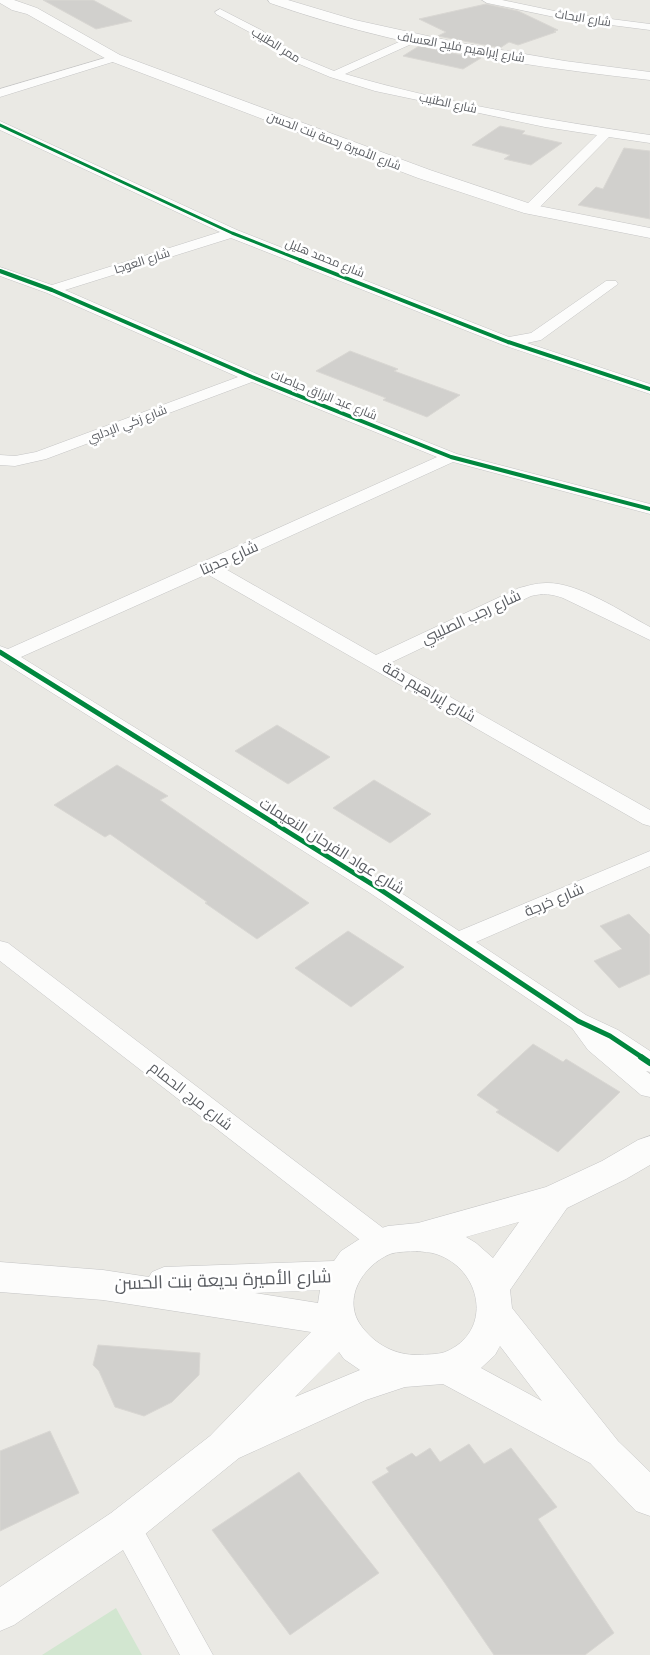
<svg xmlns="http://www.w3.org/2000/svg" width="650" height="1655" viewBox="0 0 650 1655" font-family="'Varela Round',Cairo,sans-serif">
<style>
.green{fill:#d2e6d0}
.building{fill:#d1d0cd;stroke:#d9d7d3}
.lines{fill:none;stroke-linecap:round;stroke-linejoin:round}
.street-casing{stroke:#c5c5c5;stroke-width:1}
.secondary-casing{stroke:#c5c5c5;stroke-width:1}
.street{fill:#fcfcfb;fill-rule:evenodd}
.secondary{fill:#fcfcfb;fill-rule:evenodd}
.cycleway-far3-casing{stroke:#fff;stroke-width:5}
.cycleway-far2-casing{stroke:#fff;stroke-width:6}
.cycleway-far1-casing{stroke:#fff;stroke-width:8}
.cycleway-casing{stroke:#fff;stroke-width:9}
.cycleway-far3{stroke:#00873e;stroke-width:3}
.cycleway-far2{stroke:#00873e;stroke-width:4}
.cycleway-far1{stroke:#00873e;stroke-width:5}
.cycleway{stroke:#00873e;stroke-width:6}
.labels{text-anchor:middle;stroke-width:5;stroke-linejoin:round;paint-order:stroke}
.far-street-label{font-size:12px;fill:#5a5d62;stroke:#fff}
.street-label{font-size:15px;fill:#5a5d62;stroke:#fff}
.near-street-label{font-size:18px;fill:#5a5d62;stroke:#fff}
</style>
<rect width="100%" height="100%" fill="#eae9e4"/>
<polygon class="green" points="116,1608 142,1655 42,1655"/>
<g class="building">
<polygon points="43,0 93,0 132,21 96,29"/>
<polygon points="486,4 518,11 558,30 554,31 556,32 518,45 509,42 500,48 438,36 446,32 419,19"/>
<polygon points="419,46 457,54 481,58 463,69 403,56"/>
<polygon points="500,126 525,131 522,134 562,143 531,165 504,159 510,155 472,145"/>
<polygon points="624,148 650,151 650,219 578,205 596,187 603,189"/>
<polygon points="350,351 398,369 394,371 460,395 427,417 383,400 386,398 316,371"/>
<polygon points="277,725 330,757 288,784 235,751"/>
<polygon points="117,765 168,796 160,800 309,903 257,939 205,903 207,902 110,834 105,837 54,805"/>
<polygon points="374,780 431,814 390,843 333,808"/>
<polygon points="629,914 650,935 650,974 619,988 594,961 622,949 600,926"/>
<polygon points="348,931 404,967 351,1007 295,968"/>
<polygon points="533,1044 563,1062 566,1059 620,1092 558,1152 496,1112 499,1110 477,1095"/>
<polygon points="98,1345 200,1353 199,1375 172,1402 144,1416 115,1407 99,1371 93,1365"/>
<polygon points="50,1431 79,1493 0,1531 0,1451"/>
<polygon points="469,1444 484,1464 511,1448 557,1507 538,1519 614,1633 585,1655 494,1655 442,1579 372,1482 389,1472 386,1468 412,1453 416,1457 430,1448 440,1462"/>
<polygon points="299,1472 379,1573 290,1635 212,1530"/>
</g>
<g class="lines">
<defs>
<g id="street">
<polygon points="482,0 502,0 564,13 650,24 650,30 564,19 487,3"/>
<path d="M220 9 261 30 300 57 334 71 410 37H418L420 39 418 41 345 74C444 103 548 120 650 135V143L609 137 535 212H525L523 209 525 206 597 135 545 127 375 91 330 77 292 61 253 34 216 14 215 12Z"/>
<polygon points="115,55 121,58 119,60 0,97 0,89"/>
<path d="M0 121 237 230 509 337 531 333 606 281H616L618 284 541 340 527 343 650 384V394L503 345 231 238 65 290 257 374 457 454 650 504V514L453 462 222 567 376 655 519 588C527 586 536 583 546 583 578 582 622 612 650 627V640L563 598C552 594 543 593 531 596L390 663 650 810V826L643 824 207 574 21 657 386 883 459 931 650 851V866L476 942 586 1015 618 1030 650 1051V1072L646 1071 650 1074V1097L641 1095 588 1050 572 1028 370 893 0 660V646L8 649 437 457 252 382 46 459 15 466 0 465V455L15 456 36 452 238 377 47 293 0 276V267L52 285 220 232 0 130Z"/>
<polygon points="0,941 8,943 391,1234 395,1242 391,1250 382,1253 373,1250 0,961"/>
<polygon points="125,1512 136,1516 213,1655 180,1655 110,1526 114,1516"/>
</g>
<g id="secondary">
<polygon points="0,0 14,0 37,8 120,55 430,170 534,205 650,228 650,238 524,213 418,178 110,61 27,14 12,10 0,3"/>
<path d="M268 0H288L355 20 455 42 565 61 650 72V80C522 66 392 46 270 3Z"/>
<path d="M650 1136V1165L626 1179 567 1208 510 1290 512 1308 618 1441 650 1472V1516L636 1511 590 1463 443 1384 405 1387 366 1400 239 1458 139 1539 14 1625 0 1631V1587L111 1513 210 1436 311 1332 103 1300 0 1292V1262L103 1270 149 1277 152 1272 164 1267 334 1261 341 1251 372 1231 388 1226 418 1223 546 1187 602 1161 638 1140ZM519 1222 493 1258 476 1243 466 1237ZM417 1251C423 1252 430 1252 436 1254 482 1269 494 1332 445 1352 436 1355 427 1354 418 1355 395 1355 376 1345 362 1327 341 1300 362 1266 390 1254 398 1251 409 1252 417 1251ZM320 1290 318 1303 255 1293ZM500 1346 542 1401 481 1368 495 1355ZM339 1352 344 1359 360 1370 295 1397Z"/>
</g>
</defs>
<use href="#street" class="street-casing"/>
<use href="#secondary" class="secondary-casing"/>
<use href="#street" class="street"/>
<use href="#secondary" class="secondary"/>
<defs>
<polyline id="cycleway-far3" points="0,125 232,233 303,261"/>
<g id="cycleway-far2">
<polyline points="300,260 508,342 650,389"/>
<polyline points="0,271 52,290 252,377 451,457 650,509"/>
</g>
<polyline id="cycleway-far1" points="0,652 378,888 578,1021 610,1036 643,1058"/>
<polyline id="cycleway" points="641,1057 650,1063"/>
</defs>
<use href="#cycleway-far3" class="cycleway-far3-casing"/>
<use href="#cycleway-far2" class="cycleway-far2-casing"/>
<use href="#cycleway-far1" class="cycleway-far1-casing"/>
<use href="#cycleway" class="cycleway-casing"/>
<use href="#cycleway-far3" class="cycleway-far3"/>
<use href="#cycleway-far2" class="cycleway-far2"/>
<use href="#cycleway-far1" class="cycleway-far1"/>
<use href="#cycleway" class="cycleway"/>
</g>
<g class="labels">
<g class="far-street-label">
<text transform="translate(583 18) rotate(9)" y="4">شارع البحاث</text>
<text transform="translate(276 45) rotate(32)" y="4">ممر الطنيب</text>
<text transform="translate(461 47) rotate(10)" y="4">شارع إبراهيم فليح العساف</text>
<text transform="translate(448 103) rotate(12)" y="4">شارع الطنيب</text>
<text transform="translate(334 141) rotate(21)" y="4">شارع الأميرة رحمة بنت الحسن</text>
<text transform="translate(325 258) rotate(22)" y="4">شارع محمد هليل</text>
<text transform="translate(142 261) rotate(-18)" y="4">شارع العوجا</text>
<text transform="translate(324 395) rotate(22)" y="4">شارع عبد الرزاق حياصات</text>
<text transform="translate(127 424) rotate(-21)" y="4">شارع زكي الإدلبي</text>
</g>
<g class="street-label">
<text transform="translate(229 558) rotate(-24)" y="5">شارع جديتا</text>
<text transform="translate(471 617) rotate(-25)" y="5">شارع رجب الصليبي</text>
<text transform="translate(429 692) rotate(30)" y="5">شارع إبراهيم دقة</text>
<text transform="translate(332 846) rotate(32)" y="5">شارع عواد الفرحان النعيمات</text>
<text transform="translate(554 900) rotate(-23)" y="5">شارع خرجة</text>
<text transform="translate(191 1096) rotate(38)" y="5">شارع مرج الحمام</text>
</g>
<g class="near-street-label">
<text transform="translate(223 1280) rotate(-2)" y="6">شارع الأميرة بديعة بنت الحسن</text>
</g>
</g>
</svg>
